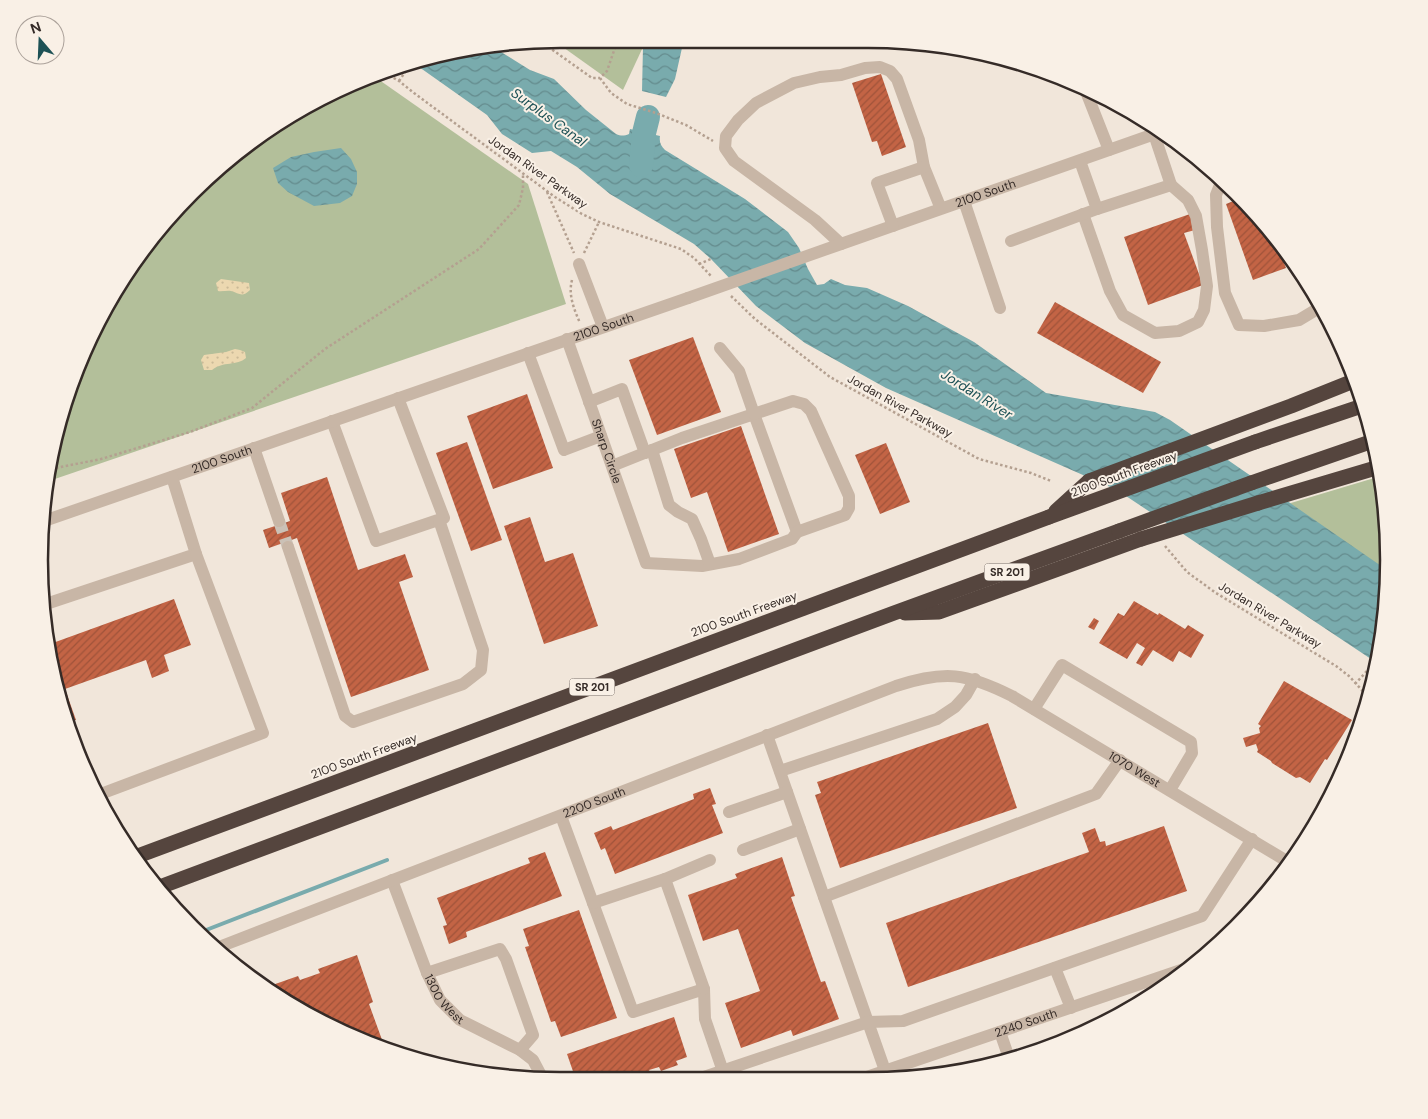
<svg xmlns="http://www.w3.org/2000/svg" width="1428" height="1119" viewBox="0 0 1428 1119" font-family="'DM Sans',sans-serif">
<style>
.green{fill:#b3bf9a}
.sand{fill:url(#sand-dots)}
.water{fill:url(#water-waves)}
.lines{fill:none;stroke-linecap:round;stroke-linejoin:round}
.stream{stroke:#79abad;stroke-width:4}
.river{stroke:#79abad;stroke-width:24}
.building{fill:url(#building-hatch)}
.minor-tunnel{stroke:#cbc1b6;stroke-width:12;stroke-dasharray:12 6;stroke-linecap:butt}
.path{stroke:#b4a090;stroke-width:2.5;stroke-dasharray:2.5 2.5;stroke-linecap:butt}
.minor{stroke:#c8b6a6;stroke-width:12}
.highway{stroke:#55453e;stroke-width:15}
.minor-bridge{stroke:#c8b6a6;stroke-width:12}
.highway-bridge{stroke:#55453e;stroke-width:15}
.labels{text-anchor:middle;stroke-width:4;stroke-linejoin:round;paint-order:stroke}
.shield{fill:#f9f0e6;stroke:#706660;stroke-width:1}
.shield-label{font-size:11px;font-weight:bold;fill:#352b27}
.street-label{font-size:12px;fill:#352b27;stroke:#f9f0e6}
.water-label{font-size:14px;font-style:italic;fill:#1d5155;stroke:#f9f0e6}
.rim{fill:none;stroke:#352b27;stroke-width:2.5}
</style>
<defs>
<pattern id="sand-dots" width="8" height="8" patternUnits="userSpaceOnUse" patternTransform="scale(1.25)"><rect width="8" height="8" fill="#ecd8b0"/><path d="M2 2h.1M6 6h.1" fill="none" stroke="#cbba97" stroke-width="1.8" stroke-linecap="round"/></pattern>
<pattern id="water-waves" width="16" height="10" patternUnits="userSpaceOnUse" patternTransform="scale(1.25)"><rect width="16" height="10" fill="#79abad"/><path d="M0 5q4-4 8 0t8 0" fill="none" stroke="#648b8d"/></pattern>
<pattern id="building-hatch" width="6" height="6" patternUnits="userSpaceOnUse" patternTransform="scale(1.25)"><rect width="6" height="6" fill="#c36445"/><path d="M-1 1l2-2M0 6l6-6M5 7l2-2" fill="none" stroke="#9f533a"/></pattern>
</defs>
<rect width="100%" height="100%" fill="#f1e6da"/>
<g class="green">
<polygon points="560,39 642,39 643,47 623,90 553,40"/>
<polygon points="375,77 528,184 566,304 49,481 56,425 108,299 191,191 299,109"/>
<polygon points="1381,476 1385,491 1388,578 1264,511"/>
</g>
<g class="sand">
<path d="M221 279 249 283 250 290C242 298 239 293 231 291 227 290 222 292 218 291L216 283Z"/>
<path d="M235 349 240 350 245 352 246 358C237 366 223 361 212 370H204L201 360 204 355 226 352Z"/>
</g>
<g class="water">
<polygon points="642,39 684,39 675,79 666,97 642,91 643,47"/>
<path d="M493 47 530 70 554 79 586 110 616 134C621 136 624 136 629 134L630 129 660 136C659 142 661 146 665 150L745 199 788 232 799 248 808 269 817 285 824 284 831 279 845 285 867 288 908 306 974 342 1046 393 1155 412 1170 420 1387 570 1388 593 1377 663 1117 490 886 388 805 343 756 306 711 259 694 244 610 194 577 167 551 151 532 153 502 134 487 115 412 62 424 57Z"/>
<polygon points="341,148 351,159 357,172 357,184 352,196 340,203 314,206 288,192 278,183 273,168 291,157 314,152"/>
</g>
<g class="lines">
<polyline class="stream" points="201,932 387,860"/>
<polyline class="river" points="641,165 644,133 648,117"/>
</g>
<g class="building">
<polygon points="881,74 906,147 882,156 877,141 872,142 852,83"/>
<polygon points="1241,198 1260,216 1287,253 1281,255 1286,268 1253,280 1226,204"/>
<polygon points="1190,214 1195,230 1184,233 1203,285 1148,305 1124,237"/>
<polygon points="1055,302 1161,362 1143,393 1037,333"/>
<polygon points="693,337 721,412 657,435 629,360"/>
<polygon points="527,394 553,468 493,489 467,416"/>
<polygon points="741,426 779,534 728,552 707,492 691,498 674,449"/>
<polygon points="467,442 502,540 471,551 436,453"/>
<polygon points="886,443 910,502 880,514 855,455"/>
<polygon points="327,477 358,570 405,554 413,577 399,582 429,670 351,697 297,538 269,548 263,530 290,521 281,493"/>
<polygon points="530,517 545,562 573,553 598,626 544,644 504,526"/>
<polygon points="174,599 191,645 164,655 169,671 152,678 146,660 65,689 76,720 68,722 57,695 50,644"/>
<polygon points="1134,601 1158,615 1159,613 1185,629 1188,625 1204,635 1191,658 1179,651 1173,662 1153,650 1142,666 1136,663 1145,648 1137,643 1127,659 1099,643 1118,613 1124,616"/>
<polygon points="1094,618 1099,621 1094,630 1088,627"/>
<polygon points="1284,681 1352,720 1327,760 1325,759 1310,783 1300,777 1296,778 1272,763 1271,761 1257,752 1258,750 1256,744 1246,747 1243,738 1260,733 1259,728 1261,726 1258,724"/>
<polygon points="988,723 1017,808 840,868 815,795 821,793 817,782"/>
<polygon points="710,788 716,804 712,805 723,833 615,874 605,848 601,850 594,833 611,826 613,830 694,799 693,794"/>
<polygon points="1164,826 1187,891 908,987 886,923 1089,852 1082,833 1095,828 1100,842 1105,841 1106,846"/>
<polygon points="545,852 562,896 466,932 467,937 449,944 443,926 447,925 437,898 530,863 528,858"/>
<polygon points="782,857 795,896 791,897 821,982 825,981 839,1019 793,1036 791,1030 741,1048 725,1003 760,991 738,929 703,941 688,895 737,878 735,874"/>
<polygon points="579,910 617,1018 561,1037 555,1021 551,1022 525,947 529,946 523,929"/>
<polygon points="357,955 373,1002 369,1004 385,1048 360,1041 270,992 264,988 298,976 300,980 320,973 318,969"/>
<polygon points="674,1017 687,1057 676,1061 678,1065 661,1071 659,1067 649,1070 651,1074 635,1080 633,1080 632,1076 620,1080 576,1080 567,1054"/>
</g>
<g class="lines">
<polyline class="minor-tunnel" points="279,521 288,547"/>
<g class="path">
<polyline points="540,41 592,78 600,78 607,71 618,39"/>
<polyline points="385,73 399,81 414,93 555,197 582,214 599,222 681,249 694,258 711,276"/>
<polyline points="600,78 611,93 627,104 656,113 686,125 713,141"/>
<polyline points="399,81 412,62"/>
<polyline points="547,192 574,253"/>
<polyline points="584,253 599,222"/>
<polyline points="699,264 711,259"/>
<path d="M572 280C568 295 574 309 580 323"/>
<polyline points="731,296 755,319 830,377 979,459 1031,473 1051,481"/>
<polyline points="51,469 101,459 190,432 252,408 325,349 479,249 519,205 523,188 523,174"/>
<polyline points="1165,546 1187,572 1216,593 1336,666 1349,676 1370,699"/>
<polyline points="1355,684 1377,660"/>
</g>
<g class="minor">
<polyline points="1085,89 1109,150"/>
<polyline points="1222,180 1216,195 1217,227 1225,293 1239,325 1264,326 1299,320 1319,308 1319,299"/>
<polyline points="964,201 1000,308"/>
<path id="s1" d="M941 209 924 167 919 140 897 79 890 71 880 67 865 68 841 75 820 77 794 83 756 103 738 120 726 136 725 148 734 161 815 220 841 244 1163 131"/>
<polyline points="1097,209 1171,185 1154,134"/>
<polyline points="1083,214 1110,291 1123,315 1155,333 1179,331 1198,322 1204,310 1207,286 1202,250 1196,216 1188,200 1171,185"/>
<polyline points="893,226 877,183 924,167"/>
<polyline points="1011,241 1097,209 1080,161"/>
<polyline points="579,264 603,327"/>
<path id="s2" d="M567 339 646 563 702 566 739 559 792 539 797 532 754 414 682 438 612 466"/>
<polyline points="720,348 739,371 754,414 793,401 804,404 811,411 849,496 849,508 845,515 797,532"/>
<polyline points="528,353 564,450 601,436"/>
<polyline points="589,402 622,389 645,453"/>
<polyline points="332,421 376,541 444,518 398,398"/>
<polyline points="254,448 279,521"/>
<polyline points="652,450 669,505 678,512 692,519 701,539 710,564"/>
<path id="s3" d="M44 521 688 298"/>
<polyline points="288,547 345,716 353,722 463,684 481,670 483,650 439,520"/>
<polyline points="46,604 196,554 172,477"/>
<polyline points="1034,709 1062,665 1191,742 1192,753 1170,790"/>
<polyline points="767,735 888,1079"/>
<polyline points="780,771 937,719 955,707 966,695 975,679"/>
<polyline points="98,795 263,733 196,554"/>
<polyline points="729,812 787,792"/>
<polyline points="561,816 633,1012 704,989 705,1019 726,1080"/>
<polyline points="743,850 800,829"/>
<polyline points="665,879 710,860"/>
<path id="s4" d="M392 880 427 973 440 1000 460 1020 520 1050 533 1060 543 1079"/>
<polyline points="824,897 1096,794 1120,760"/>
<polyline points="593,903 665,879 704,989"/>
<path id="s5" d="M219 947 896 686C945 670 966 673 1012 696L1290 863"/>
<polyline points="1055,968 1071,1008"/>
<polyline points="427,973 500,949 506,959 533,1035 520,1050"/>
<polyline points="1000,1032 1009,1058"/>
<path id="s6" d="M861 1079 1190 967"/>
<polyline points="695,1080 868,1022 903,1021 1202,916 1252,839"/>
</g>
<g class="highway">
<polyline points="1255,442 1365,405"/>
<polyline points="1089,481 1291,406 1356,380"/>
<polyline points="1251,483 1373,441"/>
<polyline points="1258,503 1379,467"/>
<polyline points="905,613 939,612 1141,539"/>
<polyline points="135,857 1049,517"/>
<polyline points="157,888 894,613 1119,531"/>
</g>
<polyline class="minor-bridge" points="688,298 841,244"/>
<g class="highway-bridge">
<polyline points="1056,511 1089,481"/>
<polyline points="1049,517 1255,442"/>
<polyline points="1119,531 1251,483"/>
<polyline points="1141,539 1258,503"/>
</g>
</g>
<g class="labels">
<g class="shield">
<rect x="984.5" y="563.5" width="45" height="17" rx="4"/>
<rect x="569.5" y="678.5" width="45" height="17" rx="4"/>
</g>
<g class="shield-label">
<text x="1007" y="576">SR 201</text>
<text x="592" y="691">SR 201</text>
</g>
<g class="street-label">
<text transform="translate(538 172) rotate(35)" y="4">Jordan River Parkway</text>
<text dy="4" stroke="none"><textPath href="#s1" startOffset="651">2100 South</textPath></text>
<text dy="4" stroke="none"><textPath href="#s3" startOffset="592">2100 South</textPath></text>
<text transform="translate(900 406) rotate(29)" y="4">Jordan River Parkway</text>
<text dy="4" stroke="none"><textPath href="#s2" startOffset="119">Sharp Circle</textPath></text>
<text dy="4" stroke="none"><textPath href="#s3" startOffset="188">2100 South</textPath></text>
<text transform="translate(1124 474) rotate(-20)" y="4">2100 South Freeway</text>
<text transform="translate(744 614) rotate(-20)" y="4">2100 South Freeway</text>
<text transform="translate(1270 615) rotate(31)" y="4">Jordan River Parkway</text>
<text transform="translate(364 756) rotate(-20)" y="4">2100 South Freeway</text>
<text dy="4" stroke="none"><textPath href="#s5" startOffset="989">1070 West</textPath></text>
<text dy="4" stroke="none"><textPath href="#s5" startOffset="402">2200 South</textPath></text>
<text dy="4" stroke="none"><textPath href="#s4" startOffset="131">1300 West</textPath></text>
<text dy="4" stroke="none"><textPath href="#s6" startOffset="174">2240 South</textPath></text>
</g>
<g class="water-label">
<text transform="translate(549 117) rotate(36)" y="5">Surplus Canal</text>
<text transform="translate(977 394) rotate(32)" y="5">Jordan River</text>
</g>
</g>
<path d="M0 0H1428V1119H0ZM560 48H868A512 512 0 0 1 1380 560V560A512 512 0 0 1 868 1072H560A512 512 0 0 1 48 560V560A512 512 0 0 1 560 48Z" fill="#f9f0e6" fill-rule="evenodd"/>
<path class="rim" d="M560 48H868A512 512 0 0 1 1380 560V560A512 512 0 0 1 868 1072H560A512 512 0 0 1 48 560V560A512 512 0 0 1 560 48Z"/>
<g transform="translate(40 40) rotate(341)"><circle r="24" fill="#f9f0e6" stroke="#aba19a"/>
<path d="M0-4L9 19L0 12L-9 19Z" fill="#1d5155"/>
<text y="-8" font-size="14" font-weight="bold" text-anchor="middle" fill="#352b27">N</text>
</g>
</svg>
